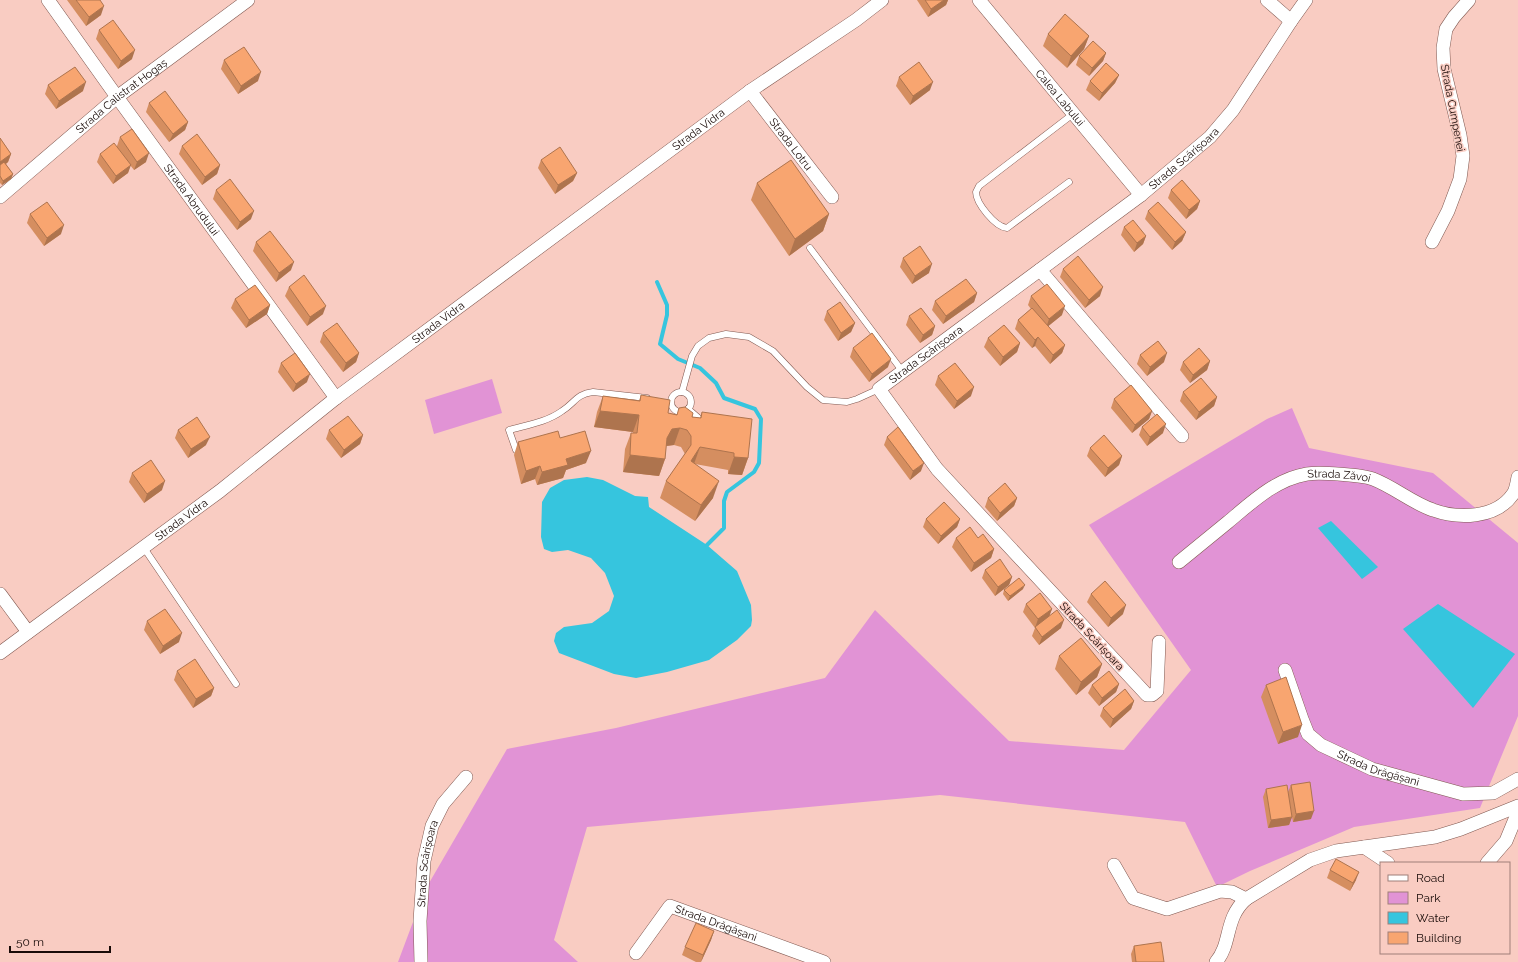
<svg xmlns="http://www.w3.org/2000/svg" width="1518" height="962" viewBox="0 0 1518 962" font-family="Raleway,sans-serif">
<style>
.green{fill:#e193d5}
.water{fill:#36c5de}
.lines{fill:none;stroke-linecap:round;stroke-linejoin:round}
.stream{stroke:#36c5de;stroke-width:4}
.service-casing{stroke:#805951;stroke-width:7}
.minor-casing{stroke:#805951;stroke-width:14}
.service{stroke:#fff;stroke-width:6}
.minor{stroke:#fff;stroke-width:13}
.wall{fill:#d58e60}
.shaded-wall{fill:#ae744e}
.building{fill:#f8a570;stroke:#ae744e}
.labels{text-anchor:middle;stroke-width:3;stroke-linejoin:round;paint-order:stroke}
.street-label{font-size:11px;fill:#190b08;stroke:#f9ccc2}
</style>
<rect width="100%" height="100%" fill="#f9ccc2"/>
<g class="green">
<polygon points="492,379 502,413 434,434 425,400"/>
<polygon points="1292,408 1309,448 1433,473 1518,543 1518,716 1480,808 1354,827 1250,871 1217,887 1185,822 940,795 587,827 554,940 578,962 398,962 425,890 507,749 616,728 825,678 875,610 1009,741 1124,750 1191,670 1089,525 1267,419"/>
</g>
<g class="water">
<polygon points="587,477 603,480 635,496 648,497 649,507 707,545 737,571 751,605 752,620 751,626 737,640 709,660 667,672 636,678 614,674 559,653 554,641 556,633 564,627 592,623 609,611 614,596 605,573 591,558 568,550 552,552 544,549 541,537 542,502 550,488 564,480"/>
<polygon points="1331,521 1378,567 1362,579 1318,528"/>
<polygon points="1438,604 1515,654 1473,708 1403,629"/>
</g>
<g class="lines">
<polyline class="stream" points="657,282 667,305 667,315 660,344 678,359 700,368 716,383 724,398 755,409 761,419 759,463 754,472 727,492 724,501 724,528 707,545"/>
<defs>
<g id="service">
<path d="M1069 182 1007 228C995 227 976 203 976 192L979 186 1073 114"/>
<polyline points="810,248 903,372"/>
<circle cx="681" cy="402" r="10"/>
<polyline points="682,392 692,356 698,346 709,338 726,334 749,337 773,351 807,387 823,400 847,402 857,399 879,389"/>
<polyline points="688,409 702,421 705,421"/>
<path d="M516 450 509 430C527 425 547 422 562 411 575 403 576 394 593 392L647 398"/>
<polyline points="144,548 236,684"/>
</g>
<g id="minor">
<path id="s1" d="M48 0 117 97 336 398"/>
<path id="s2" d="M979 0 1141 195"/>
<polyline points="1267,0 1291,21"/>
<path id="s3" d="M750 91 832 197"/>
<path id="s4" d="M0 197 117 97 248 0"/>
<polyline points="1432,242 1448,211 1460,179 1463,156 1460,135 1444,69 1443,48 1446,29 1454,17 1469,0"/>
<polyline points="1040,270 1182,436"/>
<path id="s5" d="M1179 562C1195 549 1212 535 1228 522 1252 502 1276 479 1307 474 1319 472 1363 475 1373 479 1394 487 1412 503 1433 510 1458 519 1496 519 1513 494 1516 490 1517 482 1518 477"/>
<polyline points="0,594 28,632"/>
<path id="s6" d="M1159 642 1157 691 1152 695H1147L937 469 879 389 1141 195 1210 137 1233 110 1291 21 1306 0"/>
<path id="s7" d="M0 653 220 491 336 398 750 91 856 20 882 0"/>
<path id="s8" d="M1285 670 1302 719 1308 734 1321 745 1372 769 1463 794 1493 793 1518 779"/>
<polyline points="1364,847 1388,863"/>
<polyline points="1487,863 1506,841 1518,812"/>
<polyline points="1114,865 1133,898 1167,909 1220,891 1232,892 1246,899"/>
<path id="s9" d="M636 953 670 906 824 962"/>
<path id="s10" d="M421 962 420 921 424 861 432 826 443 804 466 777"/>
<path d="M1216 962C1232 943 1224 919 1246 899L1310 860 1336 851 1435 837 1461 829 1518 806"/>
</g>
</defs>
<use href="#service" class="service-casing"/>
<use href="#minor" class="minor-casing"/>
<use href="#service" class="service"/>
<use href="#minor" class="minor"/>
</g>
<g class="wall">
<polygon points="67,0 100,0 101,15 86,26"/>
<polygon points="917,0 948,0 946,5 928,17"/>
<polygon points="99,30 132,59 118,69 96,39"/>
<polygon points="1048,34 1089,36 1084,49 1067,68 1043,46"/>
<polygon points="1106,53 1103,61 1089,76 1076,65 1079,56"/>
<polygon points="224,60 258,81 238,94 221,69"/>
<polygon points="1119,75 1115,83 1099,101 1086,90 1090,81"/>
<polygon points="899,77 930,90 910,105 896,86"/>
<polygon points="48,85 83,91 56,109 45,94"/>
<polygon points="149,103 188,122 185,130 169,142 146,112"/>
<polygon points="120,137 146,162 134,170 130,165 128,173 113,184 97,162 100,154 117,146"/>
<polygon points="0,138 11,154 8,162 6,164 13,174 11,179 2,185 0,183"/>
<polygon points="182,146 220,165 217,174 202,185 179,154"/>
<polygon points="541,160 577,173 573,181 555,194 538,168"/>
<polygon points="757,183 829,214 823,231 789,256 751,200"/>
<polygon points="216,190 251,219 237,230 213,199"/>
<polygon points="1171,190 1200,201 1197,209 1186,219 1168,198"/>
<polygon points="1148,211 1186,232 1182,241 1172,250 1145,219"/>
<polygon points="30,214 61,234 44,246 27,223"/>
<polygon points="1124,227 1146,236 1143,244 1134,252 1121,235"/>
<polygon points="256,242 291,270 276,282 253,251"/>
<polygon points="903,258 929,273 912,284 900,267"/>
<polygon points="1063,269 1100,296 1085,308 1060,277"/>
<polygon points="289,287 323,314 307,326 285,296"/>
<polygon points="977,293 974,302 943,324 932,310 935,301"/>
<polygon points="1031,296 1062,315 1048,326 1065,345 1062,353 1050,364 1035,346 1032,348 1015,329 1018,320 1031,309 1028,305"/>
<polygon points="235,299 270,305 267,314 246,328 231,308"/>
<polygon points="827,311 855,323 851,332 838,341 824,320"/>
<polygon points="909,316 935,326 932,335 920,343 906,325"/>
<polygon points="323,333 359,353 356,362 343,372 320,342"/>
<polygon points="988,338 1020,343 1017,352 1000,366 984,347"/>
<polygon points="853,348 888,367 869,382 850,357"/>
<polygon points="1140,355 1164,362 1147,376 1137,364"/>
<polygon points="1210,361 1207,370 1190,383 1180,370 1183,362"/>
<polygon points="281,363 307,382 293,392 278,372"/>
<polygon points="938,376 971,396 954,409 935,385"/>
<polygon points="1183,392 1217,397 1214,406 1196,420 1180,401"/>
<polygon points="641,395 668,413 700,418 702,412 748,458 742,475 728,474 728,470 695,464 713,498 695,521 660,498 666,481 685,454 681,447 674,445 666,446 665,459 659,476 623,472 625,449 631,433 633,433 633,432 594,427 597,412 603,396 639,401"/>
<polygon points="1114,399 1152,411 1149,419 1132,433 1111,408"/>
<polygon points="1142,427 1163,433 1147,446 1139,435"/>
<polygon points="178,430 206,445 188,458 175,438"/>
<polygon points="329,430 363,435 360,444 341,458 326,439"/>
<polygon points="887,437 921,471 910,480 884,445"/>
<polygon points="560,438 586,463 566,470 563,478 537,485 535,479 521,484 514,455 518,442"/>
<polygon points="1090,448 1122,456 1119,465 1105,477 1087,456"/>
<polygon points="132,473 162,490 144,503 129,482"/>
<polygon points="988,498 1017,498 1014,506 997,521 985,507"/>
<polygon points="926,519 960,519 957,527 938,544 923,527"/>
<polygon points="956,538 978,538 994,549 991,558 971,572 952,547"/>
<polygon points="985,570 1012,577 1009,585 995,596 982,578"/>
<polygon points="1023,589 1008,601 1003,594 1004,590"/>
<polygon points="1091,594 1123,614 1108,627 1087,602"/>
<polygon points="1026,604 1052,609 1049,616 1061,628 1039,645 1032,636 1035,628 1023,612"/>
<polygon points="147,621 179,642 160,654 144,630"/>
<polygon points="1059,656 1102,664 1097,677 1076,695 1055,669"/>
<polygon points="177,671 214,688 211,696 193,708 174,680"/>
<polygon points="1119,684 1116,692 1099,706 1088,693 1092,685"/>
<polygon points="1266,685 1298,737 1278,744 1261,697"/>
<polygon points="1134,701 1131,709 1110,728 1100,716 1103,708"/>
<polygon points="1291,785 1311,819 1293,822 1292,817 1289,825 1268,828 1263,797 1266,789 1288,792"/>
<polygon points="1330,870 1356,880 1350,891 1327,878"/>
<polygon points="714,931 711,940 701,962 696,962 682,955 685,947"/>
<polygon points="1134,946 1164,962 1132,962 1131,954"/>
</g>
<g class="shaded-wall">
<polygon points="944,0 948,0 946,5 928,17 931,9"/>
<polygon points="104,6 101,15 86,26 89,17"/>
<polygon points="1089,36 1084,49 1067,68 1071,56"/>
<polygon points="135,50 132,59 118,69 121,61"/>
<polygon points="1106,53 1103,61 1089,76 1092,68"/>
<polygon points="261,72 258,81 238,94 241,86"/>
<polygon points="1119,75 1115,83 1099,101 1102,93"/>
<polygon points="86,82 83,91 56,109 59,101"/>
<polygon points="933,82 930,90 910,105 913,96"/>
<polygon points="188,122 185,130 169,142 173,134"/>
<polygon points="149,153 146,162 134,170 137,162"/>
<polygon points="11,154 8,162 0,168 0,162"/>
<polygon points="131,165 128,173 113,184 116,176"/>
<polygon points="220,165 217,174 202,185 205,177"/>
<polygon points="577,173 573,181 555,194 558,185"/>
<polygon points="13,174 11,179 2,185 3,181"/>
<polygon points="1200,201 1197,209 1186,219 1189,210"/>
<polygon points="254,211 251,219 237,230 240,222"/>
<polygon points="829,214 823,231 789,256 795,239"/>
<polygon points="64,225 61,234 44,246 47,238"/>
<polygon points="1186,232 1182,241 1172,250 1175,242"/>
<polygon points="1146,236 1143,244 1134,252 1137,243"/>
<polygon points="294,262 291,270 276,282 279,273"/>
<polygon points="932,264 929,273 912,284 915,276"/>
<polygon points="1103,287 1100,296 1085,308 1089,300"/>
<polygon points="977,293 974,302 943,324 946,316"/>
<polygon points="270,305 267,314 246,328 249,320"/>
<polygon points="326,306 323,314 307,326 310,317"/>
<polygon points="1065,306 1062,315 1046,328 1049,319"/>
<polygon points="855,323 851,332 838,341 841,333"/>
<polygon points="935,326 932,335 920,343 923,335"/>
<polygon points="1038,337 1035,346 1032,348 1035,340"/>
<polygon points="1020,343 1017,352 1000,366 1003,357"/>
<polygon points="1065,345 1062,353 1050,364 1053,355"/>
<polygon points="359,353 356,362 343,372 346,363"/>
<polygon points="1167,353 1164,362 1147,376 1150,367"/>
<polygon points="891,359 888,367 869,382 872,374"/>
<polygon points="1210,361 1207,370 1190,383 1193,375"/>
<polygon points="310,374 307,382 293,392 296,384"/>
<polygon points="974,387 971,396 954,409 957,401"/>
<polygon points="1217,397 1214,406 1196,420 1199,412"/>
<polygon points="600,411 639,415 633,432 594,427"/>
<polygon points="1152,411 1149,419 1132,433 1135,425"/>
<polygon points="1166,424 1163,433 1147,446 1150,437"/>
<polygon points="680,428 674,445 666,446 667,438 672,429"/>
<polygon points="363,435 360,444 341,458 344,450"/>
<polygon points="210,437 206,445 188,458 191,449"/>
<polygon points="700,447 694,464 691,461"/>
<polygon points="591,451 586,463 566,470 563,478 537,485 542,472 566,459"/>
<polygon points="630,455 665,459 659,476 623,472"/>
<polygon points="1122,456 1119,465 1105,477 1108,468"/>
<polygon points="734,457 748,458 742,475 728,474"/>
<polygon points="924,463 921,471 910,480 913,471"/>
<polygon points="540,466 535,479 521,484 526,471"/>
<polygon points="165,481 162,490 144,503 147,494"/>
<polygon points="719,481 713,498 695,521 701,505"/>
<polygon points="1017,498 1014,506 997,521 1000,513"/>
<polygon points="960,519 957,527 938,544 941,536"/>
<polygon points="994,549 991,558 971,572 974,563"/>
<polygon points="1012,577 1009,585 995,596 998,587"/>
<polygon points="1025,585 1023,589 1008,601 1010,596"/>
<polygon points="1126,605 1123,614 1108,627 1111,618"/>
<polygon points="1052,609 1049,617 1035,628 1038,619"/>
<polygon points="1064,620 1061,628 1039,645 1042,637"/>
<polygon points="182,633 179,642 160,654 163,646"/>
<polygon points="1102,664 1097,677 1076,695 1081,682"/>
<polygon points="1119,684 1116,692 1099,706 1102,698"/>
<polygon points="214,688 211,696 193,708 196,699"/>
<polygon points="1134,701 1131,709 1110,728 1113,719"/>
<polygon points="1302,725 1298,737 1278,744 1283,732"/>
<polygon points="1314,811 1311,819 1293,822 1296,814"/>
<polygon points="1292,817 1289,825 1268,828 1271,820"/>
<polygon points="1359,872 1356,880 1350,891 1353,883"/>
<polygon points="714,931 711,940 701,962 703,955"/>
</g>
<g class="building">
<polygon points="76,0 100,0 104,6 89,17"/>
<polygon points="925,0 944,0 931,9"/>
<polygon points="1065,14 1089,36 1071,56 1048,34"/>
<polygon points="113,20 135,50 121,61 99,30"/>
<polygon points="1093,41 1106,53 1092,68 1079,56"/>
<polygon points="244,47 261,72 241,86 224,60"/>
<polygon points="919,62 933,82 913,96 899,77"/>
<polygon points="1106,63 1119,75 1102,93 1090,81"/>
<polygon points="75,67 86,82 59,101 48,85"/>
<polygon points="165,91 188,122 173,134 149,103"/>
<polygon points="132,129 149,153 137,162 120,137"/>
<polygon points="197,134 220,165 205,177 182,146"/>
<polygon points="0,138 11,154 0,162"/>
<polygon points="114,143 131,165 116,176 100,154"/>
<polygon points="560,147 577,173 558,185 541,160"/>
<polygon points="791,160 829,214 795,239 757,183"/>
<polygon points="4,162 13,174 3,181 0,176 0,165"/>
<polygon points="230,179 254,211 240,222 216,190"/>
<polygon points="1182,180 1200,201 1189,210 1171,190"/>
<polygon points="47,202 64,225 47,238 30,214"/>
<polygon points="1158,202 1186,232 1175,242 1148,211"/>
<polygon points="1133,220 1146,236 1137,243 1124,227"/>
<polygon points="270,231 294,262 279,273 256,242"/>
<polygon points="920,246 932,264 915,276 903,258"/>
<polygon points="1078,256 1103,287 1089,300 1063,269"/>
<polygon points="304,275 326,306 310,317 289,287"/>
<polygon points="966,279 977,293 946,316 935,301"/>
<polygon points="1047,284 1065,306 1049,319 1031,296"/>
<polygon points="255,285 270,305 249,320 235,299"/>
<polygon points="840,302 855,323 841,333 827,311"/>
<polygon points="921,308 935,326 923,335 909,316"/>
<polygon points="1032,308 1065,345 1053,355 1038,337 1035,340 1018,320"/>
<polygon points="337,323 359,353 346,363 323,333"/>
<polygon points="1004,325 1020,343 1003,357 988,338"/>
<polygon points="872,333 891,359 872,374 853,348"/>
<polygon points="1158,341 1167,353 1150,367 1140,355"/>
<polygon points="1199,348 1210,361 1193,375 1183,362"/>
<polygon points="295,353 310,374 296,384 281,363"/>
<polygon points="955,363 974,387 957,401 938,376"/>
<polygon points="1201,378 1217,397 1199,412 1183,392"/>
<polygon points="1131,385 1152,411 1135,425 1114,399"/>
<polygon points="641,395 670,400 668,413 677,415 679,408 685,407 693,413 692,417 701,418 702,412 752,419 748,458 734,457 734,453 700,447 691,461 719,481 701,505 666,481 691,445 691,436 687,430 680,428 672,429 667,438 665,459 630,455 631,433 637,433 639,415 600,411 603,396 640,401"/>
<polygon points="1157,414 1166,424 1150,437 1142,427"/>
<polygon points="348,416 363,435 344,450 329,430"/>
<polygon points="197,417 210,437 191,449 178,430"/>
<polygon points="898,427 924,463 913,471 887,437"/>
<polygon points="558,431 560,438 585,431 591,451 566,459 568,465 542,472 540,466 526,471 518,442"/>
<polygon points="1104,435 1122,456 1108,468 1090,448"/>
<polygon points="151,460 165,481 147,494 132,473"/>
<polygon points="1005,483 1017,498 1000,513 988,498"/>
<polygon points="944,502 960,519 941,536 926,519"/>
<polygon points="970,527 978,538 983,534 994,549 974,563 956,538"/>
<polygon points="1000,559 1012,577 998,587 985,570"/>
<polygon points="1019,578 1025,585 1010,596 1004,590"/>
<polygon points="1105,581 1126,605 1111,618 1091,594"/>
<polygon points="1040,593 1052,609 1038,619 1026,604"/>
<polygon points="165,609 182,633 163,646 147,621"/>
<polygon points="1057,610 1064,620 1042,637 1035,627"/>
<polygon points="1081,638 1102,664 1081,682 1059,656"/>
<polygon points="195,659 214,688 196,699 177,671"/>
<polygon points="1109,671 1119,684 1102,698 1092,685"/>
<polygon points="1286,677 1302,725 1283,732 1266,685"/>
<polygon points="1125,689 1134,701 1113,719 1103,708"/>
<polygon points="1310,782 1314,811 1296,814 1291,785"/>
<polygon points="1287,785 1292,817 1271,820 1266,789"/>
<polygon points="1336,859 1359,872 1353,883 1330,870"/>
<polygon points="696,923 714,931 703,955 685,947"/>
<polygon points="1161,942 1164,962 1136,962 1134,946"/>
</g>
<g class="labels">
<g class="street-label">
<text dy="4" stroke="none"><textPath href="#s4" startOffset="158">Strada Calistrat Hogaș</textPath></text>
<text dy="4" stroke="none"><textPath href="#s2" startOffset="127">Calea Labului</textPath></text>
<text transform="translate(1453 108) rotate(79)" y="4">Strada Cumpenei</text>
<text dy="4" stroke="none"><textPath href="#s7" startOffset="873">Strada Vidra</textPath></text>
<text dy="4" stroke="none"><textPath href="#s3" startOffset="67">Strada Lotru</textPath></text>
<text dy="4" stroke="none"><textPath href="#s6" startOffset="850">Strada Scărișoara</textPath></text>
<text dy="4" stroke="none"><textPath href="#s1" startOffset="246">Strada Abrudului</textPath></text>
<text dy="4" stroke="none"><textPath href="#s7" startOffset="549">Strada Vidra</textPath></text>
<text dy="4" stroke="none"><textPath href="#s6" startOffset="526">Strada Scărișoara</textPath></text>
<text dy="4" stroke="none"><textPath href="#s5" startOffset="189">Strada Zăvoi</textPath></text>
<text dy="4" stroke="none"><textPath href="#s7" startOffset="225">Strada Vidra</textPath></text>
<text transform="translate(1092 636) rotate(47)" y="4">Strada Scărișoara</text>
<text dy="4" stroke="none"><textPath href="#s8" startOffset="147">Strada Drăgășani</textPath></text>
<text dy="4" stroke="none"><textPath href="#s10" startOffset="99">Strada Scărișoara</textPath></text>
<text dy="4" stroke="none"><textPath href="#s9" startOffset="107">Strada Drăgășani</textPath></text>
</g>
</g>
<rect x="1380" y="862" width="130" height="92" fill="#f9ccc2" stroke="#9f7f78"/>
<rect x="1388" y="875" width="20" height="6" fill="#ffffff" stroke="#9f7f78"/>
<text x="1416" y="882" font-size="12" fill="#190b08">Road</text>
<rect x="1388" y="892" width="20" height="12" fill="#e193d5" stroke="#9f7f78"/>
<text x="1416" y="902" font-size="12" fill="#190b08">Park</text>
<rect x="1388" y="912" width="20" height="12" fill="#36c5de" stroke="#9f7f78"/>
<text x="1416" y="922" font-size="12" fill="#190b08">Water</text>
<rect x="1388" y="932" width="20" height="12" fill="#f8a570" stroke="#9f7f78"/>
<text x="1416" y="942" font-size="12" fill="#190b08">Building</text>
<path d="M10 946v6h100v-6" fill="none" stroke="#190b08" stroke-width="2"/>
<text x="16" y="946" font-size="12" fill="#190b08" stroke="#f9ccc2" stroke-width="3" paint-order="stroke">50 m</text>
</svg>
